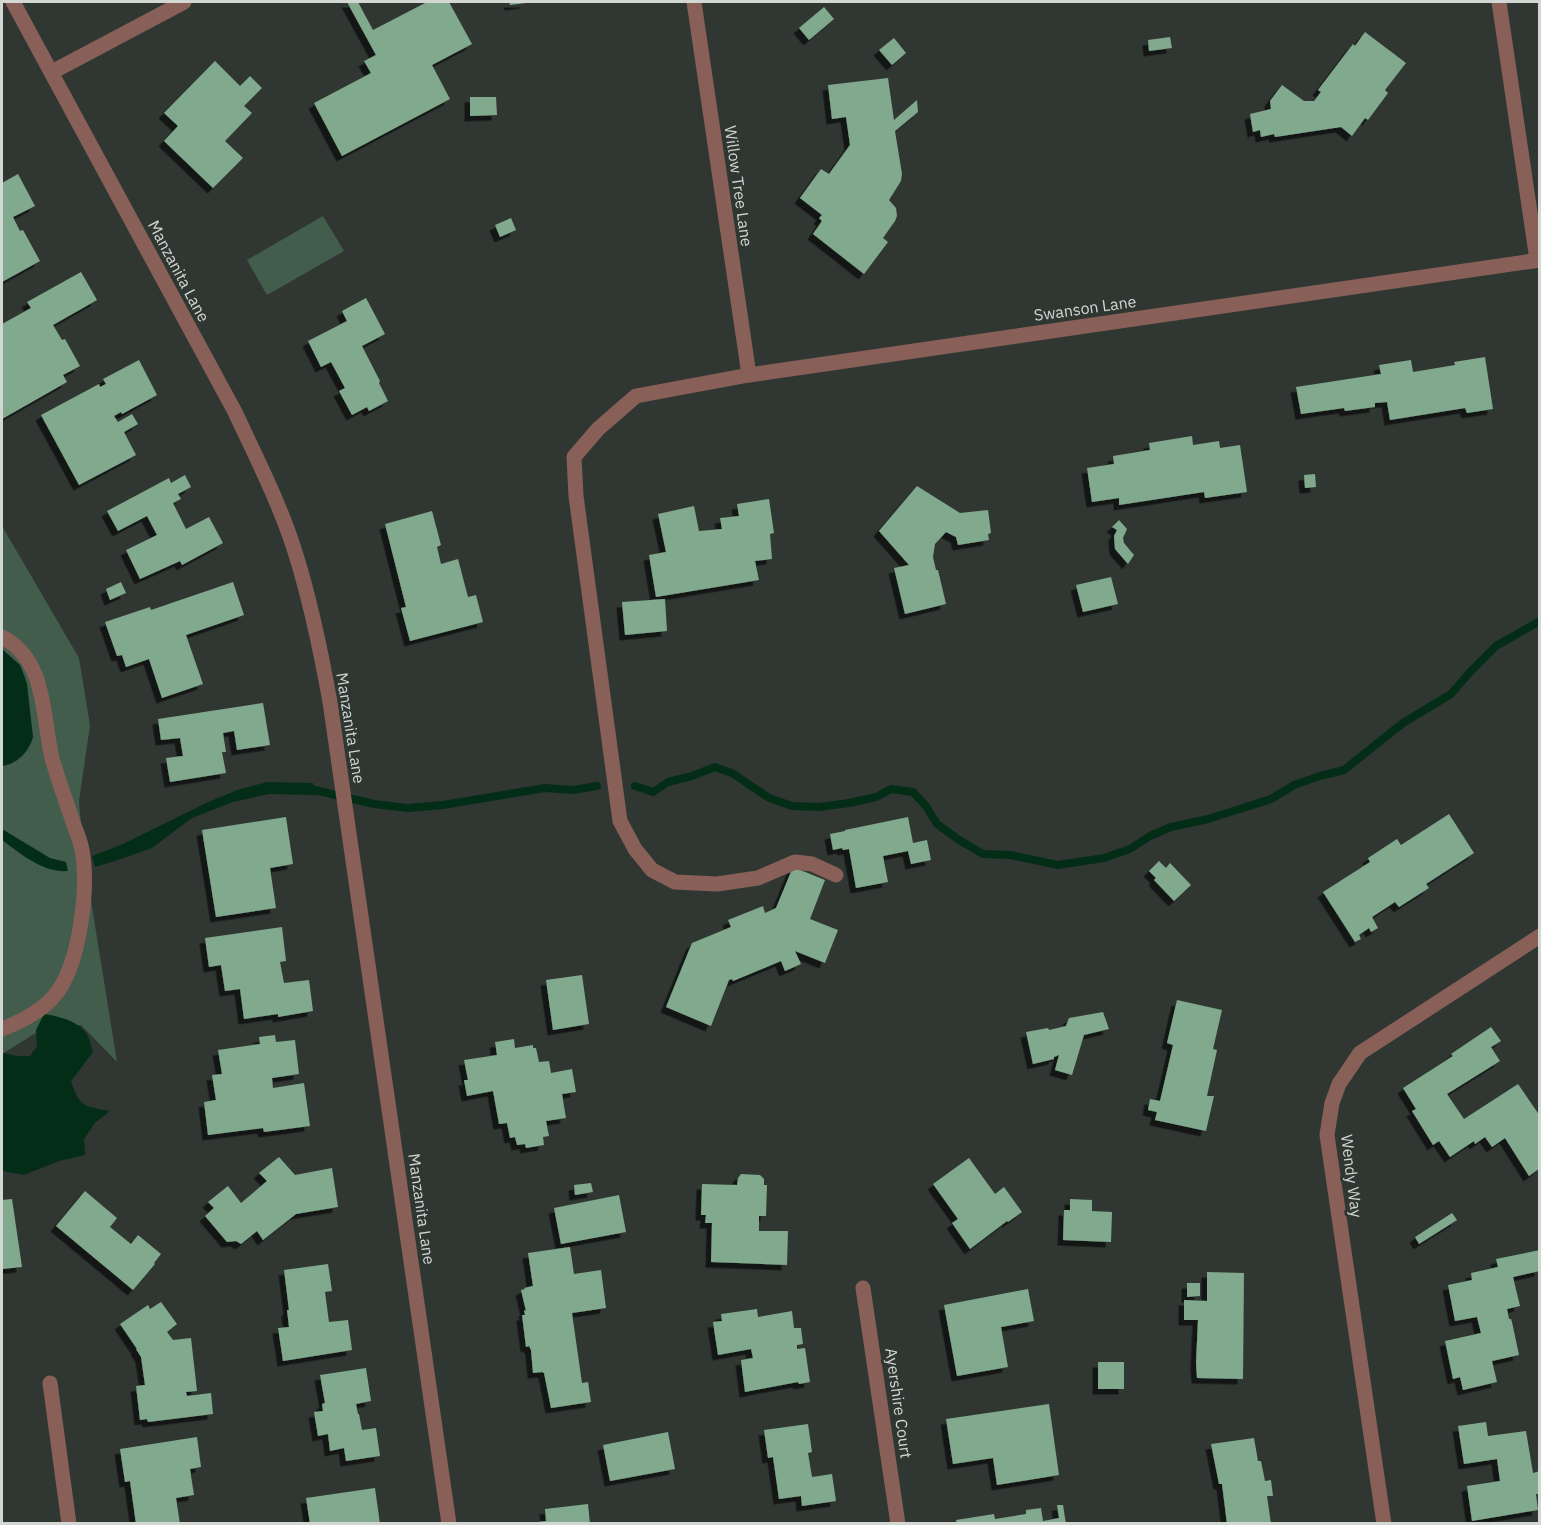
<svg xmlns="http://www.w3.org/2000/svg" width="1541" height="1525" viewBox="0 0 1541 1525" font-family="'IBM Plex Sans',sans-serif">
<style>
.green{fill:#435d4c}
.water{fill:#042d18}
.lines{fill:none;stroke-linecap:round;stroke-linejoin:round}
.stream{stroke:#042d18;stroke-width:8}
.building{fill:#80a98e;filter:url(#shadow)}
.minor{stroke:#886058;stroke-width:15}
.labels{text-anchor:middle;stroke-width:6;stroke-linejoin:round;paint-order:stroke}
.street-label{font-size:16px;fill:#d2d7d4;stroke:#303733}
</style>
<defs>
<filter id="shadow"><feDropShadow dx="-5.5" dy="5.5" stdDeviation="0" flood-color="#0009"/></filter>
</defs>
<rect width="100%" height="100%" fill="#303733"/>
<g class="green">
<polygon points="323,216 344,251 267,295 247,260"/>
<polygon points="2,526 79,658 90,725 79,801 83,851 117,1062 81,1025 47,1026 2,1054"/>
</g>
<g class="water">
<path d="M2 649 20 665 24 675 27 684 33 737C29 752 17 764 2 766Z"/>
<polygon points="267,782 313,783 316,795 269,794 233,802 192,818 152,848 121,859 95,867 92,856 123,844 206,803 237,790"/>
<path d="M2 829 50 858 66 862 68 871C43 873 21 854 2 840Z"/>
<path d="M44 1014C58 1016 78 1021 87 1034 90 1039 91 1047 93 1052L71 1081C80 1108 84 1106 110 1111L95 1123 84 1139 85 1155 59 1161 24 1175 2 1171V1053L18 1056H30L37 1046 36 1030Z"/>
</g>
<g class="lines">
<g class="stream">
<polyline points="635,786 653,792 668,782 692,776 715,767 732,773 769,798 792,806 819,807 849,803 876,797 891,789 913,792 926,806 937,824 959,840 983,854 1010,855 1058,865 1104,858 1130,849 1150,836 1171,827 1208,819 1271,799 1294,785 1320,776 1344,770 1403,723 1451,694 1470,672 1496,646 1540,621"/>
<polyline points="306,788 374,804 408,808 443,805 545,788 573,790 597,786"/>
</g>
</g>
<g class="building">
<polygon points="347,2 358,2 373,30 427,2 449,2 472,44 432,65 450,99 342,156 314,103 371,73 364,61 376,55"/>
<polygon points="509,2 526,2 526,3 510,5"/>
<polygon points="824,7 834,19 809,40 799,28"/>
<polygon points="1365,32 1406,63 1385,90 1388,93 1368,120 1365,118 1352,136 1341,127 1275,137 1274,134 1261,137 1260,130 1253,132 1250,114 1271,109 1270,101 1282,85 1304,101 1314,101 1321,92 1318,90 1353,44 1355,46"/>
<polygon points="1170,37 1172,48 1149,51 1148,40"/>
<polygon points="894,38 906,53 892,65 879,50"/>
<polygon points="215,61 240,86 250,76 262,88 244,106 252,113 225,141 243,158 213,188 164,141 178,126 164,113"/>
<polygon points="888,78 894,120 917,100 918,112 895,131 902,174 901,181 889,200 896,208 897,216 895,221 883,238 888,242 864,274 813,234 822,221 819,218 822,215 800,198 821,169 829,174 850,145 846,117 832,119 828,85"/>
<polygon points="470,97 496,97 497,115 470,116"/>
<polygon points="18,174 35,206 13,217 20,231 23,230 40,261 2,282 2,183"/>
<polygon points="511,218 516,230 500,237 495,225"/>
<polygon points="81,272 97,300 53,325 62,340 65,339 80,366 63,375 67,382 2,419 2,324 31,308 27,302"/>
<polygon points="366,298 385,334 362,346 380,381 379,383 388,401 369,411 367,407 352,415 339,391 345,388 331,362 321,367 308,341 347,321 342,311"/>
<polygon points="1485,357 1493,409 1467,413 1465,408 1390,420 1387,402 1375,403 1375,407 1345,411 1344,408 1301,414 1296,387 1381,374 1379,365 1411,360 1413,372 1455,365 1454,362"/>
<polygon points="139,360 157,395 122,414 121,412 114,416 118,422 132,414 138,424 124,432 136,455 79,485 41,415 99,384 100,387 106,384 103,379"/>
<polygon points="1192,436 1193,445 1219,441 1220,448 1240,445 1247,492 1205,498 1204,492 1119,505 1119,498 1092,502 1087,468 1114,464 1113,456 1150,450 1149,443"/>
<polygon points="1315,474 1316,487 1305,488 1304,475"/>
<polygon points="185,475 191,487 178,494 181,499 173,503 186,529 209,517 223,543 182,565 180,561 140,579 126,550 157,535 147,516 118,531 107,511 169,478 171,483"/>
<polygon points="917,486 960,513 988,510 991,533 988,534 989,540 958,545 956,537 946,532 935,544 933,557 936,570 938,570 946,604 905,614 894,568 909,565 879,531"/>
<polygon points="769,499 774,533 770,534 772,559 755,561 759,580 656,597 649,555 666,552 658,514 694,506 699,531 722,529 720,518 739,516 737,504"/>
<polygon points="432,511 441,545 437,547 441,564 458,559 468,597 476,595 483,622 410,641 401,608 406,607 385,524"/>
<polygon points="1119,520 1127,529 1123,538 1124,543 1134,555 1128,564 1115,549 1114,536 1117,530 1112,527"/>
<polygon points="1111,577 1118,604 1083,612 1076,585"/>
<polygon points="121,582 126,593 110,600 106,589"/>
<polygon points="233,582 244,615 186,635 203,684 162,698 149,659 126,667 122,655 117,656 105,622 150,607 151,610"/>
<polygon points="665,599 667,631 625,635 622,602"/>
<polygon points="263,703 270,745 237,750 234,731 223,733 226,752 222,752 226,773 170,782 166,758 183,756 180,738 161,740 158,719"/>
<polygon points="1449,814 1474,853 1426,884 1429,888 1399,907 1395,902 1372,917 1378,928 1371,932 1369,928 1359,935 1361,939 1355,942 1323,892 1370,862 1368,858 1397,839 1401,845"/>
<polygon points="286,817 293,864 270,868 276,908 216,917 202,830"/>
<polygon points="908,817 913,843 927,840 931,860 911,864 908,851 883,856 888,882 856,888 849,849 843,850 842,848 833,850 830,834 845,831 845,830"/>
<polygon points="1159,861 1166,868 1170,863 1191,885 1174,901 1154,880 1156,878 1149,871"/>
<polygon points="793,867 825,880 810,919 838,930 825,963 795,951 801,964 785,971 781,961 733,981 732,979 729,980 711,1026 666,1007 692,943 731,927 728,920 763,906 765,913 776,908"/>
<polygon points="282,927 286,961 280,962 284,983 309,980 313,1011 278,1017 278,1014 244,1019 240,989 225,991 221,965 209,967 205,938"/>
<polygon points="582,975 589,1024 553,1030 546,980"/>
<polygon points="1177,1000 1222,1010 1213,1049 1217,1050 1207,1096 1214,1096 1206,1131 1155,1120 1157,1112 1148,1110 1150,1099 1160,1101 1173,1045 1167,1043"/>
<polygon points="1103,1012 1109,1029 1084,1035 1072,1075 1055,1070 1059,1055 1054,1057 1054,1059 1033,1064 1026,1032 1048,1028 1049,1030 1066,1026 1069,1018"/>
<polygon points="1491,1027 1501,1041 1491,1047 1500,1061 1447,1094 1464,1119 1518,1084 1540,1116 1540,1168 1529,1176 1505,1138 1492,1147 1485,1137 1475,1144 1474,1141 1450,1157 1439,1141 1433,1145 1412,1111 1416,1109 1403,1088 1453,1056 1451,1054"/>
<polygon points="275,1035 276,1042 295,1040 299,1074 272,1078 273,1088 304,1083 310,1126 264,1132 263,1128 208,1135 204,1102 216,1100 212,1075 222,1074 218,1050 260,1044 259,1037"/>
<polygon points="514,1039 515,1048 533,1045 533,1048 536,1048 539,1062 549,1061 551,1073 572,1069 576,1092 562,1094 566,1118 546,1121 549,1136 543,1137 544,1145 526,1148 525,1144 517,1145 515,1137 510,1138 507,1123 499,1124 493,1091 467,1096 464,1080 468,1080 464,1060 497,1055 495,1042"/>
<polygon points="279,1157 295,1175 332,1168 338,1207 296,1214 263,1240 257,1231 241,1244 236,1241 227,1242 205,1216 214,1208 208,1202 228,1186 241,1203 267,1181 259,1173"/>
<polygon points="969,1158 995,1194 1004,1187 1022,1212 1008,1222 1007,1221 970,1249 952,1223 958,1219 933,1184"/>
<polygon points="741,1174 760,1175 764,1179 764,1185 767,1185 766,1216 759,1216 759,1231 788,1231 787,1265 711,1262 712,1223 705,1223 706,1215 701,1215 702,1184 737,1185 738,1178"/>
<polygon points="591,1183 593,1192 575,1195 574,1185"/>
<polygon points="85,1191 117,1218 110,1227 131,1244 138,1235 161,1254 154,1263 155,1264 133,1290 56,1226"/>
<polygon points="619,1195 626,1232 561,1244 554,1208"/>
<polygon points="12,1199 22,1267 2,1269 2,1200"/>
<polygon points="1070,1199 1092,1200 1092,1211 1112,1212 1111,1242 1063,1240 1064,1210 1070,1210"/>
<polygon points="1452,1213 1457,1220 1419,1244 1415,1237"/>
<polygon points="570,1247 574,1274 601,1270 606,1308 572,1313 582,1383 588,1382 591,1402 551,1408 544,1373 543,1373 543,1372 533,1373 531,1350 529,1346 526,1347 522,1315 525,1315 524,1310 526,1311 521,1290 525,1289 524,1288 533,1286 528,1253"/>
<polygon points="1540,1250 1540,1271 1513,1277 1520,1306 1507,1309 1509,1319 1511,1319 1512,1322 1519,1355 1492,1361 1497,1382 1463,1390 1460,1377 1453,1379 1445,1341 1481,1333 1477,1317 1455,1321 1448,1285 1472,1280 1471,1273 1498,1267 1496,1259"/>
<polygon points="328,1264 332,1291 325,1292 329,1322 348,1320 352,1350 283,1361 278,1328 289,1327 287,1310 289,1310 284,1270"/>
<polygon points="1207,1272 1244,1273 1243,1379 1197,1378 1196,1363 1198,1320 1184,1320 1184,1300 1207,1301"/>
<polygon points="1187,1283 1200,1283 1200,1296 1187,1297"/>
<polygon points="1028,1289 1034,1321 1001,1327 1008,1367 957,1376 944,1305"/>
<polygon points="161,1302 177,1324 167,1332 173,1340 191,1338 197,1391 186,1392 187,1396 211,1393 213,1414 148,1422 147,1419 140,1420 136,1386 145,1385 141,1357 136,1349 137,1349 120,1324 148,1305 150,1309"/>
<polygon points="757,1309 758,1317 792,1311 794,1328 801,1328 803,1344 797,1345 797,1349 805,1348 810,1382 799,1384 798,1382 745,1392 741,1360 753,1358 751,1349 718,1355 713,1322 722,1321 721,1314"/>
<rect x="1098" y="1362" width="26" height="27"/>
<polygon points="366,1368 371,1401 356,1404 358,1414 359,1414 362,1430 376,1428 380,1456 346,1461 344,1448 330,1451 328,1434 318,1436 314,1412 323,1411 322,1404 325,1403 320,1375"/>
<polygon points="1049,1404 1059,1475 997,1485 993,1458 953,1464 946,1419"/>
<polygon points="1486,1422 1488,1436 1526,1431 1533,1473 1540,1471 1540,1494 1536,1494 1538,1510 1472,1521 1467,1486 1500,1481 1497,1459 1464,1464 1458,1426"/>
<polygon points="808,1424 812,1452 808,1453 812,1477 832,1474 836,1501 802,1506 801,1496 779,1499 773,1457 768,1458 764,1430"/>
<polygon points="668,1432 675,1469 610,1481 603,1445"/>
<polygon points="197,1437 201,1467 190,1469 194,1495 176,1498 180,1524 136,1524 130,1481 125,1482 120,1449"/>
<polygon points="1254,1438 1258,1461 1261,1461 1265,1481 1271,1480 1273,1496 1267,1496 1271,1524 1227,1524 1222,1484 1219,1484 1211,1444"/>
<polygon points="375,1488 380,1524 310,1524 306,1498"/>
<polygon points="588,1504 590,1524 538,1524 538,1522 546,1521 545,1509"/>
<polygon points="1057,1505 1063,1505 1066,1524 957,1524 956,1520 994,1514 995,1519 1026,1514 1026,1510 1041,1508 1043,1521 1059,1518"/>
</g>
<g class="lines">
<g class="minor">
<path d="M13 2 235 412C257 459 281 506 296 555 311 603 321 652 330 702L449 1524"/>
<polyline points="694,2 749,375"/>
<polyline points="1499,2 1537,260"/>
<polyline points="52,72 184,2"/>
<path d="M2 637C47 660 42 716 52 758 58 779 65 799 72 819 75 829 80 839 82 850 89 888 80 965 55 995 42 1011 20 1022 2 1029"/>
<polyline points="836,875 812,864 795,862 758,878 717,884 675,882 652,870 635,849 620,821 576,496 574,457 598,429 636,396 749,375 1540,260"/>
<polyline points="863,1288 898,1524"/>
<polyline points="50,1383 69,1524"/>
<polyline points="1384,1524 1327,1135 1332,1103 1339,1084 1360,1053 1540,936"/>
</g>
</g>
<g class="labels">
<g class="street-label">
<text transform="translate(739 186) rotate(82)" y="6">Willow Tree Lane</text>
<text transform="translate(179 271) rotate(62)" y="6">Manzanita Lane</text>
<text transform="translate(1085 308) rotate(-8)" y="6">Swanson Lane</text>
<text transform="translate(351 728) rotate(81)" y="6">Manzanita Lane</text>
<text transform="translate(1352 1176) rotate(83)" y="6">Wendy Way</text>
<text transform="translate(422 1209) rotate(82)" y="6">Manzanita Lane</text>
<text transform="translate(899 1403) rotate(82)" y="6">Ayershire Court</text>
</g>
</g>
<rect width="1541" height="1525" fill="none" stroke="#d2d7d4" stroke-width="6"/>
</svg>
